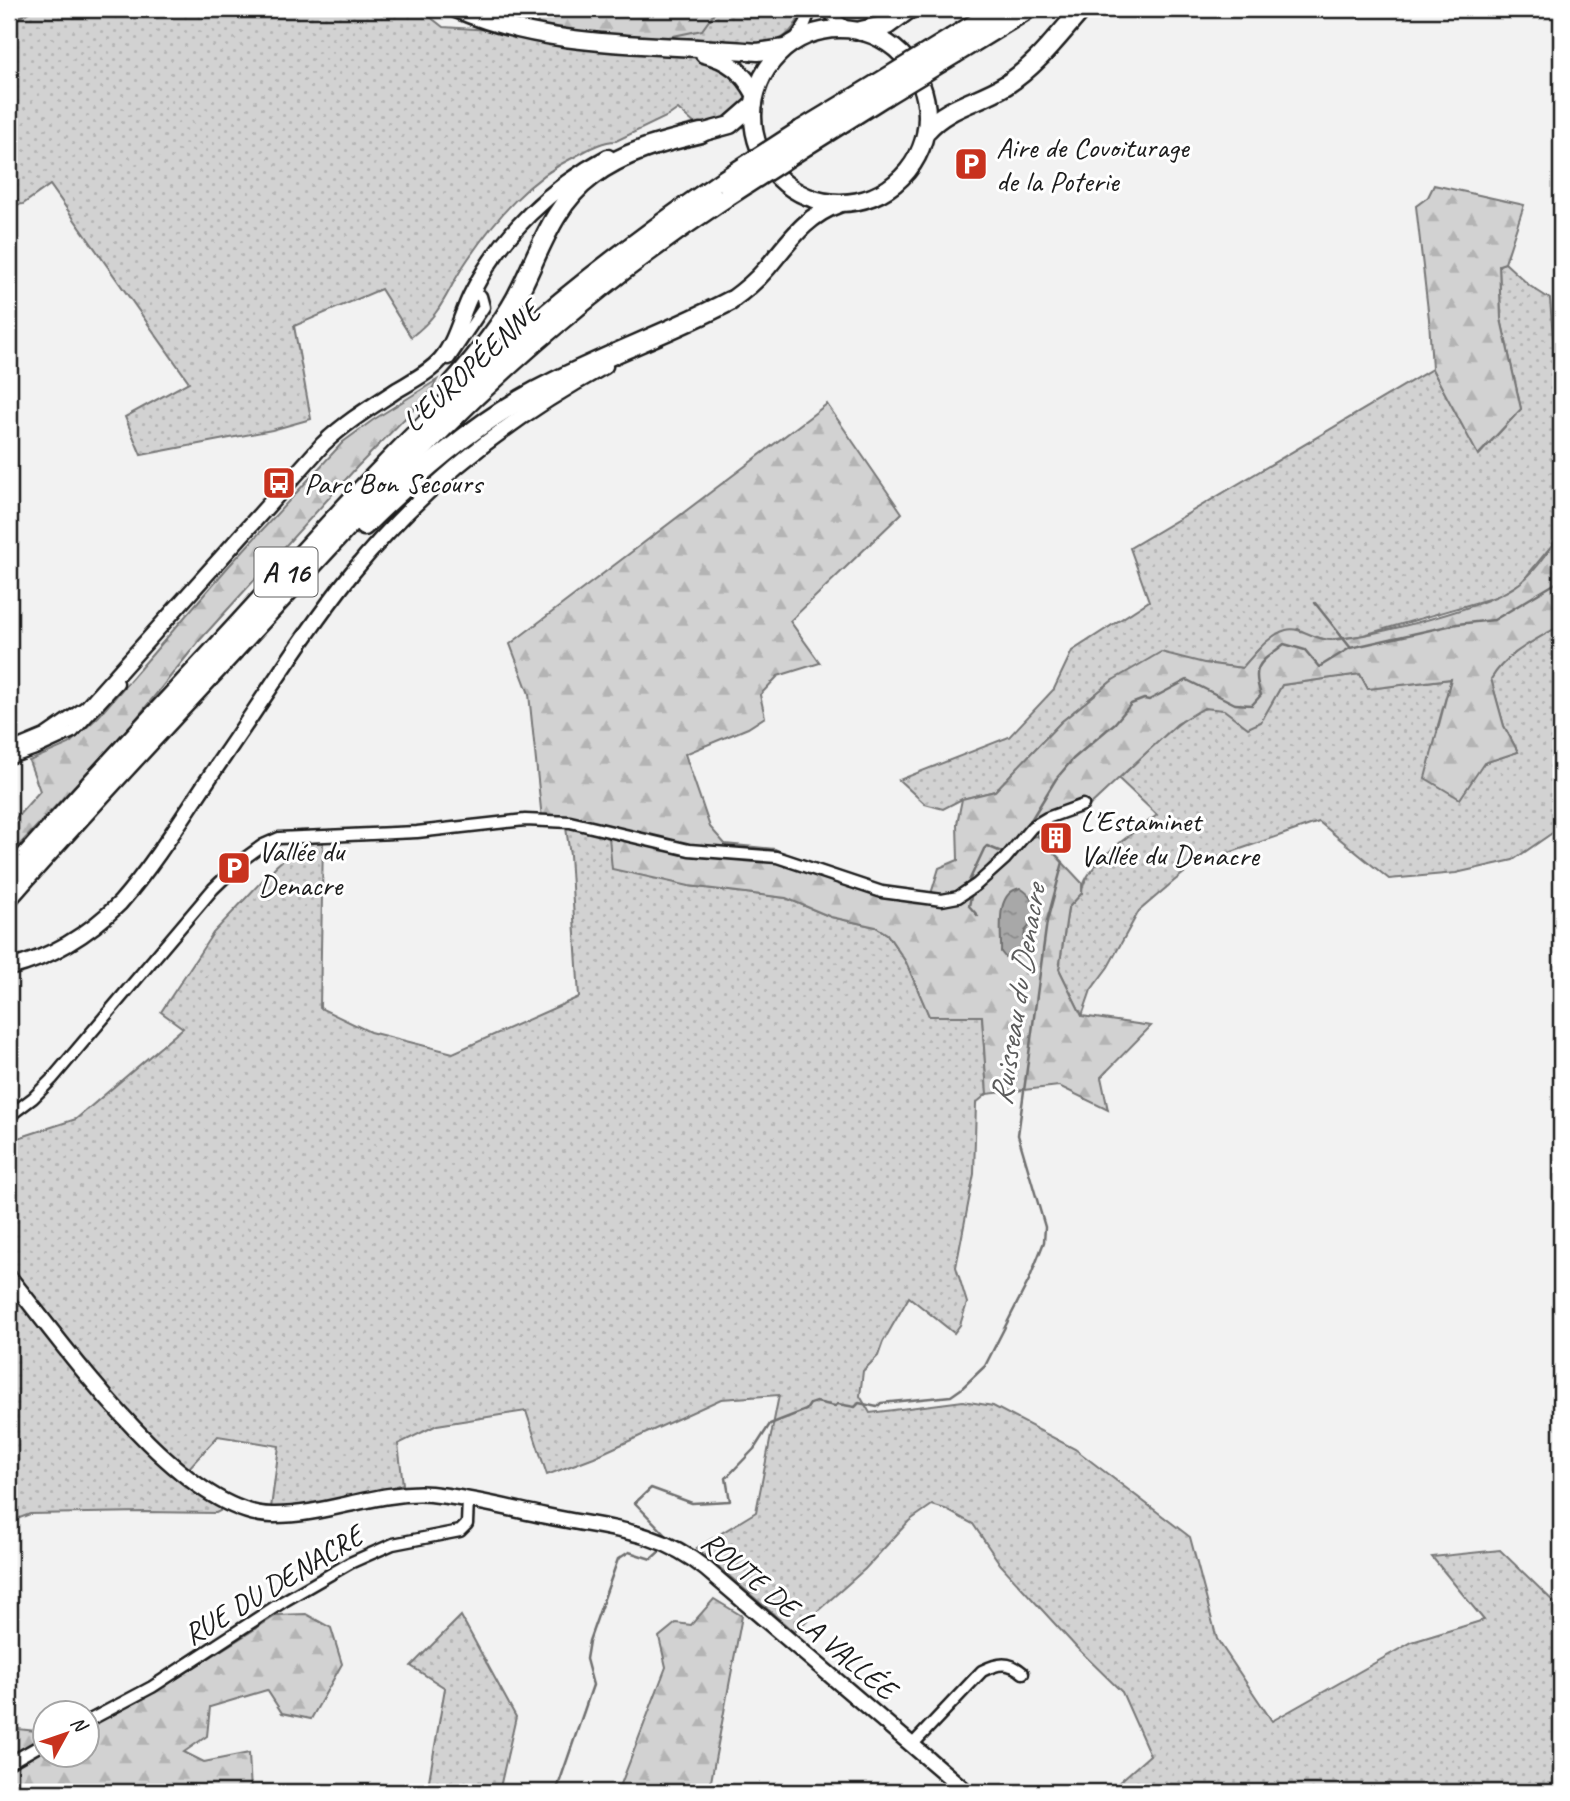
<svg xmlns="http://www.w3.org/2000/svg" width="1570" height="1801" viewBox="0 0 1570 1801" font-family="Caveat,sans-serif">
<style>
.grass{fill:url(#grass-dots);stroke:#777;stroke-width:2}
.forest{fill:url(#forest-firs);stroke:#777;stroke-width:2}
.water{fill:url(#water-ripples);stroke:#707070;stroke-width:2}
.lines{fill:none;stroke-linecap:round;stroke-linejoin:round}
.stream{stroke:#707070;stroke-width:2.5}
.street-casing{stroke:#1c1c1c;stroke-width:15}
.secondary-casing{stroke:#1c1c1c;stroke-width:19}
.primary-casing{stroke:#1c1c1c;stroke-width:21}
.highway-casing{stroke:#1c1c1c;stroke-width:23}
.street{stroke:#fff;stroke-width:10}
.secondary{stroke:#fff;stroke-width:14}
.primary{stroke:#fff;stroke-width:16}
.highway{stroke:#fff;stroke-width:18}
.highway-bridge-casing{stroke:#1c1c1c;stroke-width:23;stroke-linecap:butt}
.highway-bridge{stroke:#fff;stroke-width:18}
.labels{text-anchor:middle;stroke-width:6;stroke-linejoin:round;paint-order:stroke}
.shield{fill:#fff;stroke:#606060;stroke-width:2}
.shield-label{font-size:28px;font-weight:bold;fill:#1c1c1c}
.poi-label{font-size:30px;fill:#1c1c1c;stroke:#fff;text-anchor:start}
.street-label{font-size:30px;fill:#1c1c1c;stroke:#fff}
.water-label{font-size:32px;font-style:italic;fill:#5b5b5b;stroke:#fff}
</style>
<defs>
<pattern id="grass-dots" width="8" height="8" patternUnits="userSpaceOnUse" patternTransform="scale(1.75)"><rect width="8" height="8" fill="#d2d2d2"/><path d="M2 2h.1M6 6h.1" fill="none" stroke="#b4b4b4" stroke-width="1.8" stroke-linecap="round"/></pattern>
<pattern id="forest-firs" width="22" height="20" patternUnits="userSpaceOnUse" patternTransform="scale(1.75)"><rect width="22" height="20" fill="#d2d2d2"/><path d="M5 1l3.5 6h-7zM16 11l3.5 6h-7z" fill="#b4b4b4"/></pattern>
<pattern id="water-ripples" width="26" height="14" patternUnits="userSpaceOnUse" patternTransform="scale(1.75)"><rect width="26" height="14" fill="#a8a8a8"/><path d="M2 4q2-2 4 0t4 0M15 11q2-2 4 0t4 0" fill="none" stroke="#888"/></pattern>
</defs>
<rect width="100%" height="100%" fill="#f2f2f2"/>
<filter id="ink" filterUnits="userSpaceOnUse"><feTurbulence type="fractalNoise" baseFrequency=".0143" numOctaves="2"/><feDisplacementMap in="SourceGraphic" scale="14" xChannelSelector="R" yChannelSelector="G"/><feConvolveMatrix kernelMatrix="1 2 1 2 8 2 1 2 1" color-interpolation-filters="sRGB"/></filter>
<g filter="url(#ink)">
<g class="grass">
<path d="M9 9H420L443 27 491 30 533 41 628 53 690 56 715 62 735 74 748 91C739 119 722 120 696 125L678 109 668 116 616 141C602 141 589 149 576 156 530 178 496 218 468 259 445 292 445 311 411 337L381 289 294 326 311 419 272 430 141 455 125 417 189 382 50 185 23 204 9 206Z"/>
<path d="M717 9H803C795 29 787 39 766 45L654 40 702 29Z"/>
<polygon points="1505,263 1530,286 1550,299 1554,350 1561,347 1561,534 1522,582 1499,596 1360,636 1327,640 1309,635 1298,629 1260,648 1242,668 1204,663 1113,680 1061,722 995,791 962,799 943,809 925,804 899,780 1009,737 1054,689 1072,651 1149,601 1130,548 1432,369 1479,455 1521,409 1501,319 1499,265"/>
<path d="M1561 625V827L1513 860 1456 873 1389 879 1319 822 1194 865 1174 881 1139 911 1108 967 1091 990 1082 1016 1059 969 1068 908 1082 893C1083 864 1135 832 1157 815L1119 779C1136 763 1187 709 1208 708 1226 708 1244 716 1261 721L1282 685 1360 674 1368 689 1451 679 1437 729 1484 763 1518 752 1504 726 1491 679C1506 653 1535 640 1561 625Z"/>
<path d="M565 821 608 827 689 886 786 898 831 917 876 927 887 934 906 962 929 1015 982 1016 987 1094 976 1103 974 1174 956 1267 967 1303 960 1325 954 1333 909 1297 883 1342 878 1356 863 1371 860 1396 870 1413 963 1401 993 1406 1075 1449 1190 1537 1217 1639 1272 1721 1412 1642 1484 1620 1432 1557 1500 1550 1561 1609V1792H1108L1150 1755 1122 1692 1077 1648 1000 1564 973 1524 945 1509 932 1505 909 1521 865 1569 794 1632 697 1548 756 1512 779 1395 721 1399 594 1457 547 1475 526 1411 437 1425 398 1444 403 1484C362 1498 314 1506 271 1508L279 1446 218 1436 188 1469 220 1505V1511L216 1513 145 1512 30 1514 9 1522V1141L76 1119 183 1028 161 1012 213 933 276 866 307 839H323L320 1008 370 1032 453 1053 579 997 570 855Z"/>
<polygon points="461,1616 516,1717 499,1792 427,1792 445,1688 411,1666"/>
</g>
<g class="forest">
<polygon points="540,9 566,13 587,9 717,9 702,30 654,40 566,30 537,25"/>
<polygon points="1434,185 1524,205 1505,263 1499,265 1501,319 1521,409 1478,455 1432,369 1429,319 1416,206 1428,197"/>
<polygon points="437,380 430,393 357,467 199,641 132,724 9,856 9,826 40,791 29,761 69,744 99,716 228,567 343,442 373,420"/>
<path d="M827 404 902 513 790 621 820 663 778 676 760 695 765 717 748 728 685 754 710 827 725 844 775 849 816 872 858 884 930 897 939 868 958 860 957 824 962 799 995 791 1061 722 1113 680 1161 652 1204 663 1242 668C1254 655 1268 635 1286 630 1302 626 1315 641 1332 640 1371 636 1491 607 1520 583 1536 571 1549 550 1561 534V625C1536 640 1506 653 1491 679L1504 726 1518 752 1484 763 1460 799 1425 778 1451 679 1368 689 1360 674 1282 685 1261 722 1248 728 1224 710 1204 708 1177 724 1088 807 1049 820 1030 837 1038 836 1082 883V893L1068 908 1059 969 1082 1016 1151 1026 1101 1077 1108 1110 1059 1086 987 1094 982 1016H929L906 962 887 934 876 927 831 917 786 898 689 886 612 869 608 827 542 819 529 694 510 644Z"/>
<polygon points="714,1599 742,1616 709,1792 618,1792 666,1667 659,1637 676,1623 691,1625"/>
<polygon points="306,1614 331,1628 342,1664 311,1719 282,1713 267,1690 210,1707 207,1736 184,1752 204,1762 249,1753 251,1792 9,1792 9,1728 45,1732 46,1756 88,1756 88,1714 150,1683 172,1674 174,1680 277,1615"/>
</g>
<path class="water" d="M1020 888C1033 896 1035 903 1036 919L1025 931 1023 947 1017 956 1005 957 1001 952C1002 932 994 893 1020 888Z"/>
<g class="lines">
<g class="stream">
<polyline points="9,23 34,9"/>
<polyline points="1315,603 1350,647"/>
<polyline points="970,885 969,881 984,849 987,846 1004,853 1031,820"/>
<polyline points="972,892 969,906 978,916"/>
<path d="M666 1535 635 1503 651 1488 692 1503 730 1501 726 1478 754 1449 770 1424 806 1410 810 1404 816 1402 835 1406 838 1404 855 1407 859 1403 877 1407 881 1403 951 1396 961 1389 985 1366 1029 1280 1044 1242 1045 1227 1018 1135 1047 921 1063 862 1038 836 1031 820 1056 779 1073 759 1115 723 1131 704 1144 699 1149 700 1187 680 1235 704 1252 705 1261 695C1250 664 1262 662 1284 644L1305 650 1319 667 1350 648 1457 624 1494 620 1561 580"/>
<polyline points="556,1792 593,1685 586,1659 589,1641 618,1559 629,1552 651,1559 661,1550"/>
</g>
<defs>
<g id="street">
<polyline points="826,9 834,18 849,29"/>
<polyline points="794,41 805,24 811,9"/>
<polyline points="449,359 484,307 481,296 472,293"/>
<polyline points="13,757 38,748 73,732 118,683"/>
<polyline points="9,1116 33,1098 52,1079 213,889 245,858 263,845 279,838 417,832 525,820 570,822 689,850 777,857 882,892 942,900 958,897 976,885 1005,859 1032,827 1047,818 1083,805"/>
<polyline points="88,1721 152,1687 284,1601 350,1563 393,1544 460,1531 467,1524 468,1499"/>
<path d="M912 1745 982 1671C998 1663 1009 1661 1023 1673"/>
<polyline points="9,1763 46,1742"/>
</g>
<g id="secondary">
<path d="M9 752 45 737 87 708 323 444C346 422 371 407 397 390 412 381 430 372 441 359 457 340 461 313 473 291 503 233 551 187 608 157"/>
<path d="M9 968C52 957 89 934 120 903 159 858 190 805 224 756 266 695 306 631 352 573 421 488 509 418 605 366"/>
<path d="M9 1277C64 1344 181 1514 272 1515 326 1516 377 1490 431 1494 470 1498 508 1508 546 1516 606 1529 656 1528 706 1569L967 1792"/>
</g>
<g id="primary">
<path d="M456 9C552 50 656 43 758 52L785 48"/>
<circle cx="840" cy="116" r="87"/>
<path d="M704 54C729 60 743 72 755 94"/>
<polyline points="701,133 730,125 754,104"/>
<path d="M730 301C744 291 756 281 767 268 789 242 806 215 839 204"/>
</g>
<g id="highway">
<polyline points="861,31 887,25 909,9"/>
<polyline points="952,38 999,9"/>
<polyline points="956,53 1028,9"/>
<polyline points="801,130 877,84"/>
<path d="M927 130C948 106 979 102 1006 85 1037 65 1058 36 1082 9"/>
<polyline points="807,145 885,96"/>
<path d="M452 384C476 357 499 329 516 298 539 255 551 206 592 176 623 152 663 142 701 133"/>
<path d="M364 526C416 475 471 426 536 391 599 357 667 334 730 301"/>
<path d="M9 875C84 789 163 706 240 622 322 532 403 441 493 360 565 295 642 236 722 181"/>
<path d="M9 897C84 811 163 728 240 644 306 572 370 500 439 432 526 345 622 266 725 198"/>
</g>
</defs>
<use href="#street" class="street-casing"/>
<use href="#secondary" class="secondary-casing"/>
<use href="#primary" class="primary-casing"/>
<use href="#highway" class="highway-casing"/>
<use href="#street" class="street"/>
<use href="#secondary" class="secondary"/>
<use href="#primary" class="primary"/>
<use href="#highway" class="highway"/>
<defs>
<g id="highway-bridge">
<polyline points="877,84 952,38"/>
<polyline points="885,96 956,53"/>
<polyline points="722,181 801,130"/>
<polyline points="725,198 807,145"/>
</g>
</defs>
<use href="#highway-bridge" class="highway-bridge-casing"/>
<use href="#highway-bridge" class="highway-bridge"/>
</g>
</g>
<defs>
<symbol id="parking-square" viewBox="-11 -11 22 22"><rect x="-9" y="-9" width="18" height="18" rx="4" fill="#c8321e" stroke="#fff"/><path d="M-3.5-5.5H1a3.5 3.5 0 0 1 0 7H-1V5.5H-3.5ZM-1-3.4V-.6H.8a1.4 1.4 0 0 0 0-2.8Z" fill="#fff"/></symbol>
<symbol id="bus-square" viewBox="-11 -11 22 22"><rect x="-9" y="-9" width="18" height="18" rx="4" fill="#c8321e" stroke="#fff"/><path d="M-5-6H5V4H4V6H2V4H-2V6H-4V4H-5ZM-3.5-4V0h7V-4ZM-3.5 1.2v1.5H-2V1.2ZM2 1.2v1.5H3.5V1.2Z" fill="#fff"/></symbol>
<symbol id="building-square" viewBox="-11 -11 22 22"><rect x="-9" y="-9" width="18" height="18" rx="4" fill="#c8321e" stroke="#fff"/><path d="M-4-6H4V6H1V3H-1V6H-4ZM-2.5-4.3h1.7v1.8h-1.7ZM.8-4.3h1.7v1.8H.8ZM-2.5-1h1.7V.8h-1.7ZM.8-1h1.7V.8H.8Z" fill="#fff"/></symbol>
</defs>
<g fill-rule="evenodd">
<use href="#parking-square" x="952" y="145" width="38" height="38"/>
<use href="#bus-square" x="260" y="464" width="38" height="38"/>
<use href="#building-square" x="1037" y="819" width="38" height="38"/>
<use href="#parking-square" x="215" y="849" width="38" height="38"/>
</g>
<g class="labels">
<rect class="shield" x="254.5" y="547.5" width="63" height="49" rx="5"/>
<g class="shield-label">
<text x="286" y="582">A 16</text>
</g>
<g class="poi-label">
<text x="996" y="157">Aire de Covoiturage<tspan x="996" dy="34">de la Poterie</tspan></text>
<text x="304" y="493">Parc Bon Secours</text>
<text x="1080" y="831">L'Estaminet<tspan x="1080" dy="34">Vallée du Denacre</tspan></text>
<text x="258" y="861">Vallée du<tspan x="258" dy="34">Denacre</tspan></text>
</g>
<g class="street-label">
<text transform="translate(471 366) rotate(-43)" y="10">L'EUROPÉENNE</text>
<text transform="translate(273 1585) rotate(-31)" y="10">RUE DU DENACRE</text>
<text transform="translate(799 1615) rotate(40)" y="10">ROUTE DE LA VALLÉE</text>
</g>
<g class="water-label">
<text transform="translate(1017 995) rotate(-81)" y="11">Ruisseau du Denacre</text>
</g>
</g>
<rect width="1570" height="1801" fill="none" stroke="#fff" stroke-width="35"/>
<rect x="18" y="18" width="1535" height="1766" fill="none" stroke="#1c1c1c" stroke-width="2.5" filter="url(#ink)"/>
<g transform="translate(66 1734) rotate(50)"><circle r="33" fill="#ffffff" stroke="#a4a4a4" stroke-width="2"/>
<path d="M0-5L12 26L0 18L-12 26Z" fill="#c8321e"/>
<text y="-10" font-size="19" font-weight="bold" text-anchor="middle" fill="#1c1c1c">N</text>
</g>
</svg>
